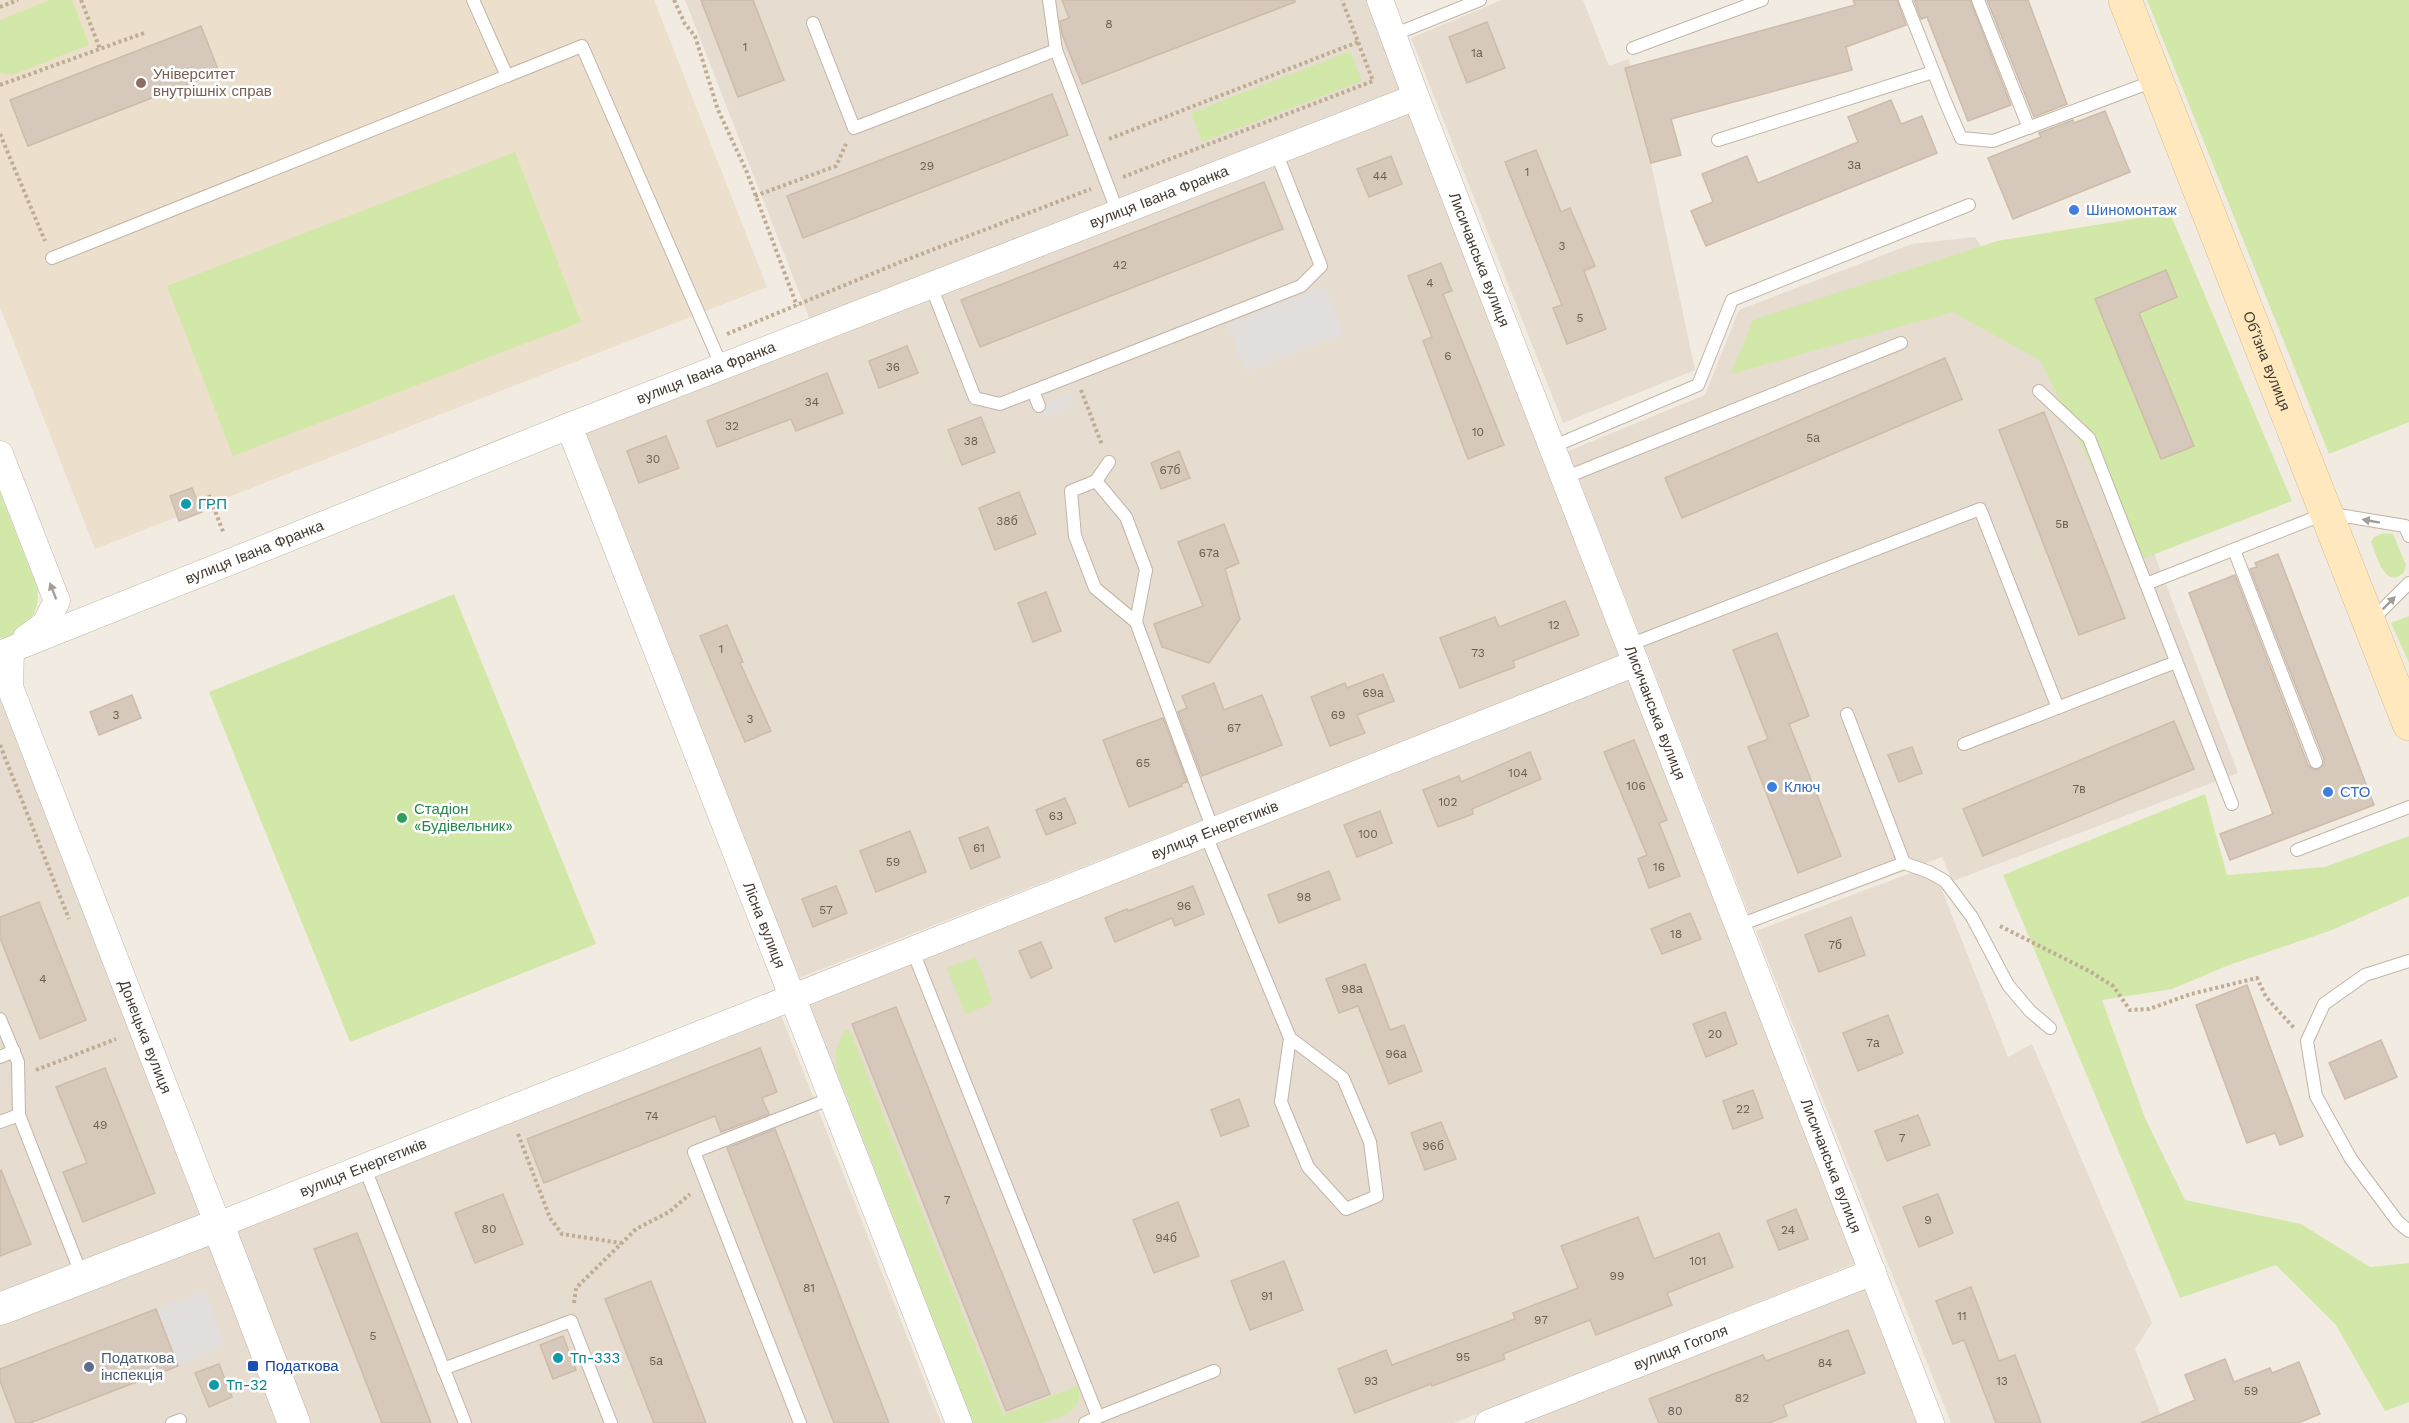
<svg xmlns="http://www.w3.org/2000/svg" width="2409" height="1423" viewBox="0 0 2409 1423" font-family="'Work Sans',sans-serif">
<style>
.residential{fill:#e6dccf}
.education{fill:#ecdfcb}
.green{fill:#d2e8a8}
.parking{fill:#e1dedb}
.building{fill:#d6c8ba;stroke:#cebcaa;stroke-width:1.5}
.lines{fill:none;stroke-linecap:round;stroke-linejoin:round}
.service-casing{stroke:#c0b5a7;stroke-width:14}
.minor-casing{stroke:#c0b5a7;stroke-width:27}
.tertiary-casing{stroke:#c0b5a7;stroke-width:33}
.secondary-casing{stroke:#d7bd91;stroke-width:34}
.path{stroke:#bfac95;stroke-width:4;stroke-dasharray:3 3;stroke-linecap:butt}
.service{stroke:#fff;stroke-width:12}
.minor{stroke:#fff;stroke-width:26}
.tertiary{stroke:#fff;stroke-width:32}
.secondary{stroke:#ffe8be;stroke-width:33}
.oneway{fill:#a19d98}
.education-dot{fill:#8d6e63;stroke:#fff;stroke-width:2}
.shop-dot{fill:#3f7fe0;stroke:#fff;stroke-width:2}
.culture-dot{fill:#0f9aa8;stroke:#fff;stroke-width:2}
.leisure-dot{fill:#2e9e5b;stroke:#fff;stroke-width:2}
.transit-dot{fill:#1a4fb4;stroke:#fff;stroke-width:2}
.service-dot{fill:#5c6f8a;stroke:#fff;stroke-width:2}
.labels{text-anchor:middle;stroke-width:5;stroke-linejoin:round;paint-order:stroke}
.number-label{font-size:12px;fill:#685e54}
.education-label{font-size:15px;fill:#785e54;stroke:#fff;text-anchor:start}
.street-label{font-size:15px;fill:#433b32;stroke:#fff}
.shop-label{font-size:15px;fill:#366cbe;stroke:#fff;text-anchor:start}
.culture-label{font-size:15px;fill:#0d838f;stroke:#fff;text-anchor:start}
.leisure-label{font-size:15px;fill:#27864d;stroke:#fff;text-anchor:start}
.service-label{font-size:15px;fill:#4e5e75;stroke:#fff;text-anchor:start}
.transit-label{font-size:15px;fill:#164399;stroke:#fff;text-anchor:start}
</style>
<rect width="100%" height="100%" fill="#f2ebe2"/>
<g class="residential">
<polygon points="685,0 1372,0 1405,87 810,320"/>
<polygon points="1502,0 1583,0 1609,66 1629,59 1695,370 1563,423 1411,38"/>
<polygon points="1411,109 1625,655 796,979 581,431"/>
<polygon points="1975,237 2066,375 2149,540 2238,773 1953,881 1942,857 1754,927 1568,451 1705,395 1739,310 1912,244"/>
<polygon points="1635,676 1862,1261 1454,1423 970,1423 805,1002"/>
<polygon points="0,698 203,1214 0,1293"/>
<polygon points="1932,865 2008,1057 2032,1044 2152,1323 2135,1349 2164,1423 1951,1423 1756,931"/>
<polygon points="781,1015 941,1423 308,1423 232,1229"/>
<polygon points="211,1236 284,1423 0,1423 0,1318"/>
<polygon points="1870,1283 1925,1423 1510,1423"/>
</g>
<polygon class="education" points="0,0 654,0 767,287 95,549 0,307"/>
<g class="green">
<polygon points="50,0 72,0 89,45 12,75 0,73 0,20"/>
<polygon points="2147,0 2409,0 2409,422 2329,454"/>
<polygon points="1350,51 1362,81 1202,142 1191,113"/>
<polygon points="515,152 581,322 233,456 167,286"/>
<polygon points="2170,213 2292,501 2137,561 2040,360 1952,312 1731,374 1753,320 1997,241"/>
<path d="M0 492 38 590C38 616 30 622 11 638H0Z"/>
<path d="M2384 533 2393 534 2406 565 2404 572C2385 591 2377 556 2371 542L2374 537Z"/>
<polygon points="454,594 596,944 350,1042 209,692"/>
<polygon points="2409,616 2409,663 2391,623"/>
<polygon points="2205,794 2227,875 2325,867 2409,836 2409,896 2332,930 2229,965 2172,989 2102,1000 2145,1118 2185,1200 2301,1224 2370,1267 2409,1263 2409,1402 2385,1411 2336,1325 2276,1265 2180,1298 2003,875"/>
<polygon points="976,957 993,1003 965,1014 947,968"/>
<path d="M845 1030 850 1031 1003 1415 1077 1386C1088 1408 1058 1421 1040 1423 1018 1423 995 1423 973 1423L837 1071 836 1049Z"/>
</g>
<g class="parking">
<polygon points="1325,286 1344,334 1246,372 1227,324"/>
<polygon points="1070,394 1074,406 1042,419 1037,407"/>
<polygon points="205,1291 225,1345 178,1366 156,1309"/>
</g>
<g class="building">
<polygon points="701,0 753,0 784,80 738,97"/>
<polygon points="1062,0 1295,0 1295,2 1082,84 1062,34 1060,21 1069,18"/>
<polygon points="1853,0 1897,0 1906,25 1846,47 1852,70 1671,119 1681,155 1651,163 1625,68 1855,5"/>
<polygon points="1914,0 1970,0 2011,105 1968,121 1927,17 1921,19"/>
<polygon points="1987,0 2028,0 2067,104 2034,117"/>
<polygon points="1487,22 1505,68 1467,83 1449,37"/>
<polygon points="201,26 219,72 28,146 10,100"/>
<polygon points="1052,94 1068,135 803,238 787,196"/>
<polygon points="1891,100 1901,124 1922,116 1937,153 1706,246 1691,211 1713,202 1702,174 1747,156 1758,183 1858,142 1848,117"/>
<polygon points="2105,111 2130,172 2013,219 1988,158 2041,137 2039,133 2073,120 2074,123"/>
<polygon points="1536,150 1561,212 1570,208 1595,266 1584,271 1606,329 1567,344 1553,308 1562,305 1505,162"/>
<polygon points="1391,156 1402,184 1369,197 1357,169"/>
<polygon points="1264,182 1283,229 980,347 961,300"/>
<polygon points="1441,263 1452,291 1443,294 1504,445 1468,459 1423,341 1432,337 1408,276"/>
<polygon points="2166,270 2177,297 2139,313 2194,446 2161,459 2095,299"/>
<polygon points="907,346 918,373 879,388 869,361"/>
<polygon points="1945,358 1962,399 1682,518 1665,478"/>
<polygon points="827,373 843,413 796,431 791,419 717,447 707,421"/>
<polygon points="2044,412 2125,618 2079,635 1999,430"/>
<polygon points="981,417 995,452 962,465 948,430"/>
<polygon points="666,436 679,468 639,483 627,451"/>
<polygon points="1179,451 1190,478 1161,489 1151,463"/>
<polygon points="192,488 202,512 179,521 170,496"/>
<polygon points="1019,492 1036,534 995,550 979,508"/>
<polygon points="1224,524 1239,563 1225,569 1240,619 1209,663 1162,647 1154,624 1203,606 1178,542"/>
<polygon points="2278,554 2374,805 2230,860 2220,834 2273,814 2189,593 2235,575 2308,765 2314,770 2319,769 2324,764 2324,759 2250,569 2257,567 2255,563"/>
<polygon points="1046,592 1061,631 1033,642 1018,603"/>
<polygon points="1565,601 1579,635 1513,661 1515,667 1460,688 1440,638 1495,617 1499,627"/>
<polygon points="727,625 743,662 740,663 771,731 745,742 700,636"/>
<polygon points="1777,633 1809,716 1789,724 1841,856 1798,873 1748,747 1768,739 1733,650"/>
<polygon points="1383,674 1394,701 1357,715 1365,733 1330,746 1311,697 1345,683 1347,688"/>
<polygon points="1214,683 1224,710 1262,695 1282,745 1202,776 1178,712 1187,708 1182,696"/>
<polygon points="132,695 141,718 99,735 90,712"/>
<polygon points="1163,718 1187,782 1181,784 1182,786 1129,807 1103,740"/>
<polygon points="2174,721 2194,769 1983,856 1963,809"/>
<polygon points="1634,740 1667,820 1659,823 1680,876 1649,888 1638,859 1647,855 1604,752"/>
<polygon points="1912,747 1922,773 1899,782 1888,755"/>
<polygon points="1530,752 1541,779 1472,809 1473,814 1438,827 1423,790 1459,776 1461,782"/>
<polygon points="1065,798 1076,823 1046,835 1036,810"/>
<polygon points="1380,811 1392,843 1357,857 1344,825"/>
<polygon points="988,827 1000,857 971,869 959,838"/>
<polygon points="910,831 926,872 876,892 860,851"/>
<polygon points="1329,871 1340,899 1279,923 1268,895"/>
<polygon points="836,886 847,913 813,927 802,899"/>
<polygon points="1193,886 1204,914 1175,926 1172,918 1115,942 1105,918 1127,909 1128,911"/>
<polygon points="39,902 86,1020 40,1039 0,938 0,917"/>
<polygon points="1690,913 1701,939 1662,954 1651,929"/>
<polygon points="1851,917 1865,955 1819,972 1805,935"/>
<polygon points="1041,942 1052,968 1031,978 1019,951"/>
<polygon points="1365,964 1390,1030 1404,1025 1422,1071 1389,1084 1358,1006 1339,1013 1326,979"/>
<polygon points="2247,985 2303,1136 2280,1145 2275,1133 2247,1143 2196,1005"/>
<polygon points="896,1007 1050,1394 1006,1411 852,1024"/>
<polygon points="1725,1012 1737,1044 1706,1057 1693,1024"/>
<polygon points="1888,1015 1903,1053 1858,1071 1843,1033"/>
<polygon points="2381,1040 2397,1077 2345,1099 2329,1063"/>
<polygon points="760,1048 777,1092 762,1098 769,1114 721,1132 715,1116 544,1183 527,1139"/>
<polygon points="105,1068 155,1193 83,1222 63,1172 87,1163 56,1087"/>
<polygon points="1753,1090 1763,1118 1733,1129 1723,1101"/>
<polygon points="1239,1099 1249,1126 1221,1136 1211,1110"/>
<polygon points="1918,1115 1930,1145 1887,1161 1875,1131"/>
<polygon points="1441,1122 1456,1159 1425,1170 1411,1133"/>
<polygon points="775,1129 889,1423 834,1423 727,1148"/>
<polygon points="1,1170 31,1244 0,1256 0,1171"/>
<polygon points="503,1194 523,1244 475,1263 455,1213"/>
<polygon points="1938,1194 1953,1233 1919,1247 1903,1207"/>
<polygon points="1178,1202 1199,1256 1154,1273 1133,1220"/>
<polygon points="1796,1209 1808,1239 1779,1250 1767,1221"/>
<polygon points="1638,1217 1654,1259 1719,1233 1733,1267 1667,1293 1672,1305 1596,1335 1590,1320 1503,1354 1505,1359 1432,1386 1431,1384 1355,1413 1338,1369 1386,1350 1392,1365 1515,1319 1513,1313 1578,1288 1561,1246"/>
<polygon points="357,1233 431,1423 382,1423 314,1249"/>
<polygon points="1284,1261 1303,1310 1250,1330 1231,1281"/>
<polygon points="651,1281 706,1423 654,1423 605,1299"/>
<polygon points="1971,1287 1999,1361 2015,1355 2041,1423 1996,1423 1964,1340 1953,1344 1936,1301"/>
<polygon points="156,1309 178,1366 30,1423 16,1423 0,1381 0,1369"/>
<polygon points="1848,1330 1865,1373 1783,1405 1787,1416 1769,1423 1659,1423 1649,1399 1763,1355 1766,1361"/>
<polygon points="563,1336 576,1370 553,1379 540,1345"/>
<polygon points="2225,1359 2234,1382 2270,1368 2272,1373 2299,1362 2320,1414 2298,1423 2141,1423 2195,1400 2185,1375"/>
<polygon points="219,1364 232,1397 209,1407 195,1373"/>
</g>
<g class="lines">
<defs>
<g id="service">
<polyline points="473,0 507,76"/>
<polyline points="1049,0 1056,50 1118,213"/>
<polyline points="1905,0 1945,101 1961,138 1993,141 2154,81"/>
<polyline points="1978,0 2029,128"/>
<polyline points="813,23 854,128 1056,50"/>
<polyline points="1393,35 1480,0"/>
<polyline points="1633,48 1762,0"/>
<polyline points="1718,140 1933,72"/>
<polyline points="52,258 582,46 722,367"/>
<polyline points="931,286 975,398 1000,404 1033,391 1301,286 1321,266 1276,152"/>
<polyline points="1033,391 1039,406"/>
<polyline points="2039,391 2089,438 2232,804"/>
<polyline points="1552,447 1698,385 1732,300 1969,205"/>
<polyline points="1564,478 1901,343"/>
<polyline points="1096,481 1109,462"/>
<polyline points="2234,550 2316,762"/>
<polyline points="2146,584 2327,513 2405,526 2409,536"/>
<polyline points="1136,622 1146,570 1126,517 1096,481 1071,491 1075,536 1095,588 1136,622 1213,830"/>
<polyline points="2370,622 2409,583"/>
<polyline points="1629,645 1980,509 2058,708"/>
<polyline points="1964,744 2176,662"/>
<polyline points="1205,833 1290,1038 1343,1078 1370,1142 1377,1196 1346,1209 1308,1167 1281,1102 1290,1038"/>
<polyline points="2297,850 2409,807"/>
<polyline points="1904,863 1929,872 1945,881 1972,917 2008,985 2030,1011 2050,1028"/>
<polyline points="1737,926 1904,863 1847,714"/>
<polyline points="912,949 1098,1417 1085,1423"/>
<polyline points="2409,961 2365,975 2324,1004 2307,1041 2316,1096 2351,1159 2398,1222 2409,1231"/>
<polyline points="0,1019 18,1062 19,1115 82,1276"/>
<polyline points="0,1057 14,1051"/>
<polyline points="0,1122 19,1115"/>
<polyline points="364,1166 465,1423"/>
<polyline points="443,1369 571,1321 611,1423"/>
<polyline points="1098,1417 1214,1371"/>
<polyline points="172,1423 180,1420"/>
<polyline points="800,1423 694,1152 832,1098"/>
</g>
<g id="minor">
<path id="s1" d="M1380 0 1416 97 1931 1423"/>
<path id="s2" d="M569 426 959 1423"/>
<polyline points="0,454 57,601 45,624 26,638"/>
<path id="s3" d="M11 650 10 687 218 1225 1636 663"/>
<path id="s4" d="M0 654 569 426 1416 97"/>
<path id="s5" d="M1488 1423 1873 1272"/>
</g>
<polyline id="tertiary" points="0,1309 218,1225 294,1423"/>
<g id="secondary">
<path id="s6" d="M2125 0 2409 724"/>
</g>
</defs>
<use href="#service" class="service-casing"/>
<use href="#minor" class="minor-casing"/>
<use href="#tertiary" class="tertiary-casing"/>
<use href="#secondary" class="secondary-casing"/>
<g class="path">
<polyline points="81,0 100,49"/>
<polyline points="674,0 685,24 695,36 718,110 746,170 797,306"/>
<polyline points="0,7 18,0"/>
<polyline points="0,85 144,33"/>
<polyline points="0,134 45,241"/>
<polyline points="1109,139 1358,42"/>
<polyline points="1123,177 1373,81 1342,0"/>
<polyline points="755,196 836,166 846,144"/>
<polyline points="727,334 898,263 1091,189"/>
<polyline points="1081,390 1102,445"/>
<polyline points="209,495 224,534"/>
<polyline points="0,745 69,919"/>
<polyline points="2000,926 2091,972 2113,986 2130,1010 2149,1009 2191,994 2257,978 2266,997 2294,1028"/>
<polyline points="36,1070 116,1039"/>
<polyline points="518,1134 550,1218 562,1234 621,1243"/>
<polyline points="574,1303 576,1288 636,1229 669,1212 690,1194"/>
</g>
<use href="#service" class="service"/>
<use href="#minor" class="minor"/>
<use href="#tertiary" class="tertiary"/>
<use href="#secondary" class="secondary"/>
</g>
<defs><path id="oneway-solid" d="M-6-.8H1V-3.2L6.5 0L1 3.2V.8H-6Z" transform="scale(1.5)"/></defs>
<g class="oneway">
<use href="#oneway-solid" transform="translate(2371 521) rotate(-170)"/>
<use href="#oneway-solid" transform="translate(53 591) rotate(-111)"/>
<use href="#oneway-solid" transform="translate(2389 603) rotate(-45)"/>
</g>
<circle class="education-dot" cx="141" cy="83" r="6"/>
<g class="shop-dot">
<circle cx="2074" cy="210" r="6"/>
<circle cx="1772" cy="787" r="6"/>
<circle cx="2328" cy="792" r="6"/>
</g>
<g class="culture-dot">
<circle cx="186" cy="504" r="6"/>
<circle cx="558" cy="1358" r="6"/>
<circle cx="214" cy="1385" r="6"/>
</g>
<circle class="leisure-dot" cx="402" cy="818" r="6"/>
<rect class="transit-dot" x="247" y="1360" width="12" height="12" rx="3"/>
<circle class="service-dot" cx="89" cy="1367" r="6"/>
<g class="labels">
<g class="number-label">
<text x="1109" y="28">8</text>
<text x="745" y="51">1</text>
<text x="1477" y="57">1а</text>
<text x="1854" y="169">3а</text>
<text x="927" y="170">29</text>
<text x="1527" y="176">1</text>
<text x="1380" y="180">44</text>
<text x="1562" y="250">3</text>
<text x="1120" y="269">42</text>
<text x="1430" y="287">4</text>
<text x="1580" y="322">5</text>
<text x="1448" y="360">6</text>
<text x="893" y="371">36</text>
<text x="812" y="406">34</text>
<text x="732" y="430">32</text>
<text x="1478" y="436">10</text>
<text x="1813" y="442">5а</text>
<text x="971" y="445">38</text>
<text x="653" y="463">30</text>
<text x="1170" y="474">67б</text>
<text x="1007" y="525">38б</text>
<text x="2062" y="528">5в</text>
<text x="1209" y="557">67а</text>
<text x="1554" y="629">12</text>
<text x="721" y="653">1</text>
<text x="1478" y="657">73</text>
<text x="1373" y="697">69а</text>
<text x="116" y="719">3</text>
<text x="1338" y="719">69</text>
<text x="750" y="723">3</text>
<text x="1234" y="732">67</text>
<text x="1143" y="767">65</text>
<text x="1518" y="777">104</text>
<text x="1636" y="790">106</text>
<text x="2079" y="793">7в</text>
<text x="1448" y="806">102</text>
<text x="1056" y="820">63</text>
<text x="1368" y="838">100</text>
<text x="979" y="852">61</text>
<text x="893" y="866">59</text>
<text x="1659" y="871">16</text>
<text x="1304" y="901">98</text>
<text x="1184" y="910">96</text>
<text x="826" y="914">57</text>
<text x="1676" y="938">18</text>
<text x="1835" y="949">7б</text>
<text x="43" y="983">4</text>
<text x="1352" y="993">98а</text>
<text x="1715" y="1038">20</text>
<text x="1873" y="1047">7а</text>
<text x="1396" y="1058">96а</text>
<text x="1743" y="1113">22</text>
<text x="652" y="1120">74</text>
<text x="100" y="1129">49</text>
<text x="1902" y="1142">7</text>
<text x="1433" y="1150">96б</text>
<text x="947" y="1204">7</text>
<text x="1928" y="1224">9</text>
<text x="489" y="1233">80</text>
<text x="1788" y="1234">24</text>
<text x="1166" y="1242">94б</text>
<text x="1698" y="1265">101</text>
<text x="1617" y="1280">99</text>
<text x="809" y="1292">81</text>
<text x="1267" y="1300">91</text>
<text x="1962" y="1320">11</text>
<text x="1541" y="1324">97</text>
<text x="373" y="1340">5</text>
<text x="1463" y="1361">95</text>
<text x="656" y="1365">5а</text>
<text x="1825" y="1367">84</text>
<text x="1371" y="1385">93</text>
<text x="2002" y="1385">13</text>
<text x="2251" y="1395">59</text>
<text x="1742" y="1402">82</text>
<text x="1675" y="1415">80</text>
</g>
<g class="education-label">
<text x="153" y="79">Університет<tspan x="153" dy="17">внутрішніх справ</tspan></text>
</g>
<g class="street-label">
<text dy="5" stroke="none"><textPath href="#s4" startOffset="1246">вулиця Івана Франка</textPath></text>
<text dy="5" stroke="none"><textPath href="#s1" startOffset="278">Лисичанська вулиця</textPath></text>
<text dy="5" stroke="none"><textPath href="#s6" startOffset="388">Об’їзна вулиця</textPath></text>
<text dy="5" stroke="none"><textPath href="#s4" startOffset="760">вулиця Івана Франка</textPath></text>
<text dy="5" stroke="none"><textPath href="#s4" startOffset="274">вулиця Івана Франка</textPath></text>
<text dy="5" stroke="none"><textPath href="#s1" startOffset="764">Лисичанська вулиця</textPath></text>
<text dy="5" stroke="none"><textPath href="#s3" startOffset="1686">вулиця Енергетиків</textPath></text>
<text dy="5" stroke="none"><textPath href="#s2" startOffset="536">Лісна вулиця</textPath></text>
<text dy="5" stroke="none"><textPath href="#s3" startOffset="412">Донецька вулиця</textPath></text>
<text dy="5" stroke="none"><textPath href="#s1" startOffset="1250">Лисичанська вулиця</textPath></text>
<text dy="5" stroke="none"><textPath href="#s3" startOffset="770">вулиця Енергетиків</textPath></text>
<text dy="5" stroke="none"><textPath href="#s5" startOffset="207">вулиця Гоголя</textPath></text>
</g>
<g class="shop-label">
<text x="2086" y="215">Шиномонтаж</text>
<text x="1784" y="792">Ключ</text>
<text x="2340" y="797">СТО</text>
</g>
<g class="culture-label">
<text x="198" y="509">ГРП</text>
<text x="570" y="1363">Тп-333</text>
<text x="226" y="1390">Тп-32</text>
</g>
<g class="leisure-label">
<text x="414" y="814">Стадіон<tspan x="414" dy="17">«Будівельник»</tspan></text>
</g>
<g class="service-label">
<text x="101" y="1363">Податкова<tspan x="101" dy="17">інспекція</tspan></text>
</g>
<g class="transit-label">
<text x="265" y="1371">Податкова</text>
</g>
</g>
</svg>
